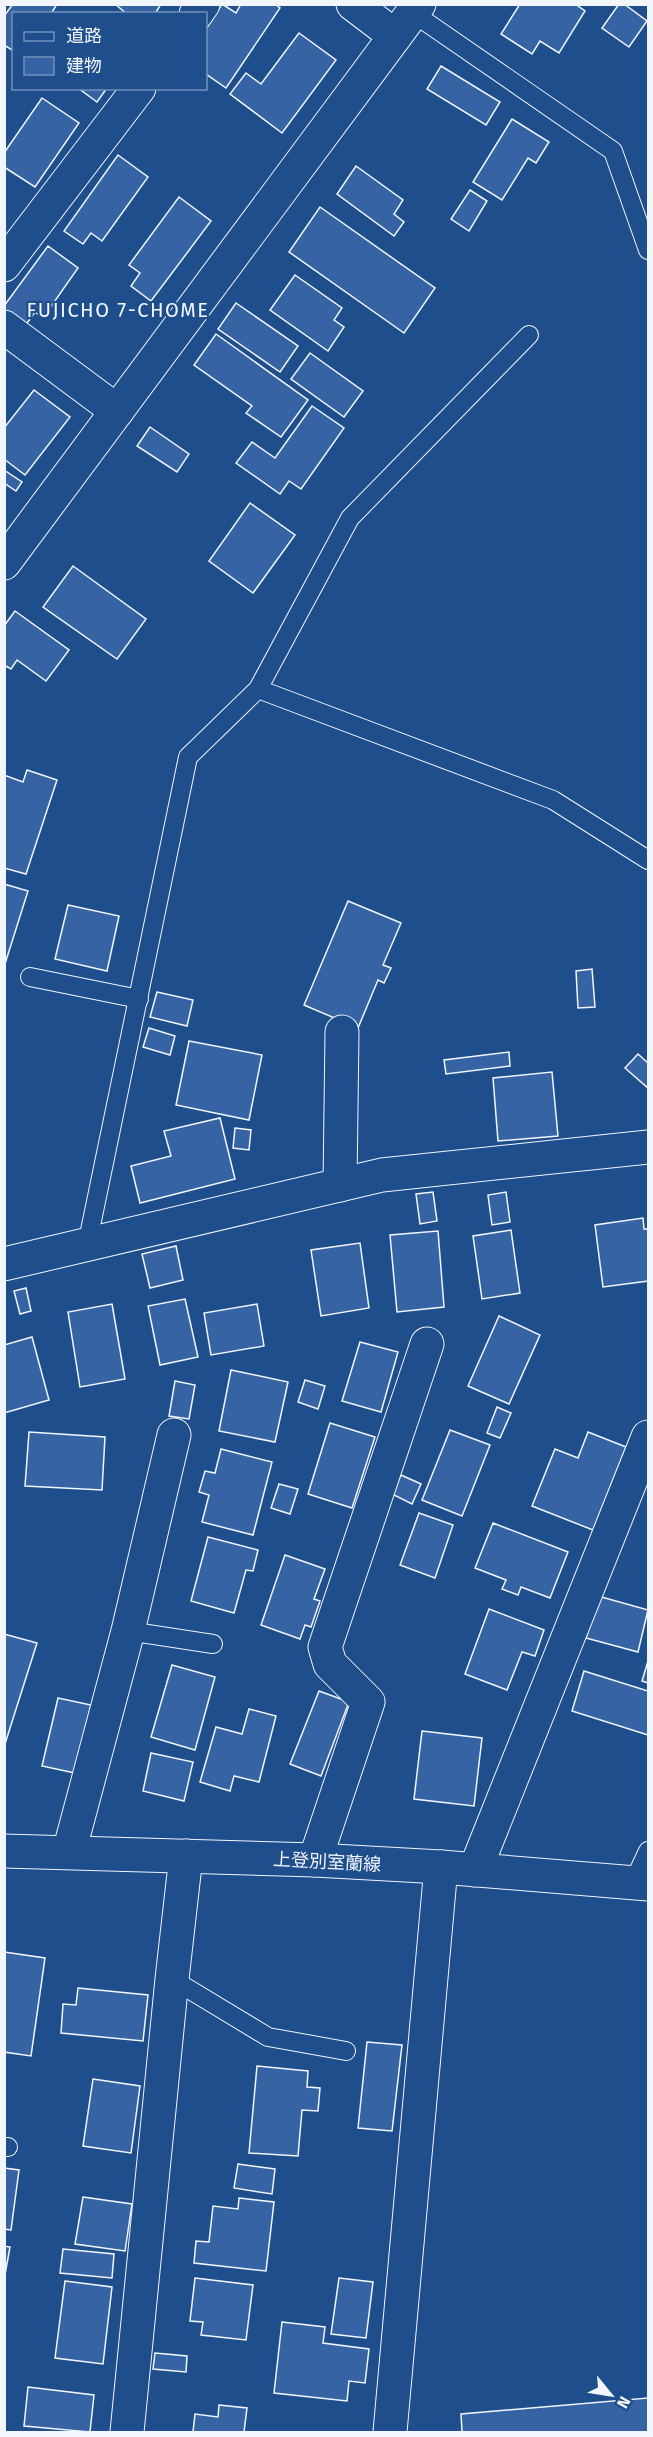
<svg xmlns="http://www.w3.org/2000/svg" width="653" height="2437" viewBox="0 0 653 2437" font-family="'Fira Sans','Noto Sans JP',sans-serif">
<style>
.building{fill:#3563a3;stroke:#f2f6ff;stroke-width:1.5}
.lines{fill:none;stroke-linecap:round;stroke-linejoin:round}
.lane-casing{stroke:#f2f6ff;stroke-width:20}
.street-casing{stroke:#f2f6ff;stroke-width:35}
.secondary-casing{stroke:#f2f6ff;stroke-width:35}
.lane{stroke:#1f4e8c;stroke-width:18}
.street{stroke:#1f4e8c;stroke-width:33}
.secondary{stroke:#1f4e8c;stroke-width:33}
.labels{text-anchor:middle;stroke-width:4.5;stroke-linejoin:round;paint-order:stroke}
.street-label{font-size:18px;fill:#f2f6ff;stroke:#1f4e8c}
.neighbourhood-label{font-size:20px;letter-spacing:1.5px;fill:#f2f6ff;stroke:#1f4e8c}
</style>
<rect width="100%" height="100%" fill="#1f4e8c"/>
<g class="building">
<polygon points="13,4 57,4 51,14 14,14 14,47 12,50 4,45 4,16"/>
<polygon points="115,4 161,4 155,14 127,14"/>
<polygon points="222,4 236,13 241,4 275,4 280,8 226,88 206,74 206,29"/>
<polygon points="520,4 575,4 585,11 559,53 540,41 532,54 501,34"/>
<polygon points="619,4 624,4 647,21 629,47 602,28"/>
<polygon points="299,33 336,60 282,133 230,94 246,73 261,84"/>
<polygon points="441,66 500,102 486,125 427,89"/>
<polygon points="78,88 107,88 97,102"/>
<polygon points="42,98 79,123 35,187 4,167 4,153"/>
<polygon points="512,119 549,142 536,163 528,158 502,200 473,182"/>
<polygon points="118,155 148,177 102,241 91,233 83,244 64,231"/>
<polygon points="356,166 403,200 394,214 404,222 394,236 337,194"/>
<polygon points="470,190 487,201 469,231 451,219"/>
<polygon points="179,197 211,221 151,301 131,286 140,273 129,265"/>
<polygon points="320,207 435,288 404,333 289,252"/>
<polygon points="48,246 78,268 43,318 35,312 25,326 4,311 4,306"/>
<polygon points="295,275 342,308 334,320 344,327 328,351 270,310"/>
<polygon points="236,303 298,346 280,372 218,329"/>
<polygon points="216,334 308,400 281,437 246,413 252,406 194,365"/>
<polygon points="310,353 363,391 344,417 291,379"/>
<polygon points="34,390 70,417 25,475 4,459 4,428"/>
<polygon points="312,406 344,428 301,489 289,481 280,494 236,463 252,442 275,458"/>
<polygon points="150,427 189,454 177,472 137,446"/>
<polygon points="4,470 22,482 16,491 4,483"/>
<polygon points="250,503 295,535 253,593 209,561"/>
<polygon points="73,566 146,619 117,659 43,607"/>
<polygon points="15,611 69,650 46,681 17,660 11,669 4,665 4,626"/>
<polygon points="27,770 57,780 26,874 4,868 4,775 23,782"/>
<polygon points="4,884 28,891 4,967"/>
<polygon points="348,901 401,923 383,965 391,968 384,983 378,980 358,1028 304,1005"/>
<polygon points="68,905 119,916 107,971 55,959"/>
<polygon points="592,969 595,1007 578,1008 576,971"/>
<polygon points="157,992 193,1000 187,1026 150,1017"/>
<polygon points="149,1028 175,1036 170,1055 143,1047"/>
<polygon points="189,1041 262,1055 249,1120 176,1105"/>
<polygon points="509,1052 510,1066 446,1074 444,1060"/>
<polygon points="638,1054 648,1063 648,1088 625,1068"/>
<polygon points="552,1072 558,1136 498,1141 493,1078"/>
<polygon points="220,1118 235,1179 140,1203 131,1166 171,1156 164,1131"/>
<polygon points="235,1128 251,1130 249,1150 233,1148"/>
<polygon points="433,1192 437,1221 420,1224 416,1194"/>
<polygon points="506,1192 510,1222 492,1225 488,1195"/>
<polygon points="643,1218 644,1229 648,1229 648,1281 603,1287 595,1225"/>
<polygon points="511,1230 520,1293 482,1299 473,1236"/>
<polygon points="438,1231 444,1307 397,1312 390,1235"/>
<polygon points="360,1243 369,1308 321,1316 311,1250"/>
<polygon points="176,1246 183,1280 150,1288 142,1254"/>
<polygon points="26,1288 31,1311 20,1314 14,1291"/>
<polygon points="185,1299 198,1357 160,1365 148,1306"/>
<polygon points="112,1304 125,1379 80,1387 68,1312"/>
<polygon points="257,1304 264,1346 211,1355 204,1313"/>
<polygon points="499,1316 540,1335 509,1404 468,1386"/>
<polygon points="32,1337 49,1400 4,1413 4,1345"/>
<polygon points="360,1342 398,1352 381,1412 342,1401"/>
<polygon points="231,1370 288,1382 275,1442 219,1431"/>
<polygon points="305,1380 325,1386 318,1409 298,1402"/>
<polygon points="175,1381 195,1385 189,1419 169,1416"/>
<polygon points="497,1407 511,1413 500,1438 487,1433"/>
<polygon points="330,1423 375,1437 352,1508 308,1494"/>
<polygon points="450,1430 490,1445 462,1516 422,1500"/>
<polygon points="29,1432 105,1437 102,1490 25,1486"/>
<polygon points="588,1432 626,1447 593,1530 532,1506 555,1449 578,1458"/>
<polygon points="221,1449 272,1462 253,1535 202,1522 209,1495 199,1492 205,1471 215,1473"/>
<polygon points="401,1475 421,1484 412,1504 392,1494"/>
<polygon points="279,1484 298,1489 290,1514 271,1508"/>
<polygon points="419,1513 453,1525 435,1578 400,1565"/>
<polygon points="493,1523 568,1552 550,1598 521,1587 518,1595 502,1589 506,1580 475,1568"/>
<polygon points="208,1537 258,1550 253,1571 246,1570 234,1613 191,1601"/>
<polygon points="285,1555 325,1569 314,1599 320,1601 311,1627 305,1625 300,1639 261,1625"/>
<polygon points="598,1596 648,1610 638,1652 586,1638"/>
<polygon points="489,1609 544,1630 535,1656 522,1652 507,1690 465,1674"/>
<polygon points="4,1634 37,1643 4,1747"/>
<polygon points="648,1661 648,1683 642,1681"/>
<polygon points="172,1665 215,1677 195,1750 151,1737"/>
<polygon points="584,1671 648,1691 648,1735 572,1711"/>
<polygon points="319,1691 349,1702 321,1776 290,1764"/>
<polygon points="58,1698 91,1705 75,1773 42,1766"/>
<polygon points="249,1709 276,1716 259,1782 234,1776 230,1791 200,1782 216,1727 242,1734"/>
<polygon points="422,1731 482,1738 474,1806 414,1799"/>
<polygon points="151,1753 193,1762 184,1801 143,1791"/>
<polygon points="4,1952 45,1958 31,2056 4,2052"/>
<polygon points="78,1988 148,1995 143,2041 61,2033 63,2004 76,2005"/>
<polygon points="367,2042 402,2045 392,2131 358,2128"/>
<polygon points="257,2066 308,2071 307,2087 320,2088 318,2111 302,2110 298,2156 249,2153"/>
<polygon points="93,2079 140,2086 131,2153 83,2146"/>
<polygon points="238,2164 275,2169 272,2194 234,2188"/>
<polygon points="4,2168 19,2170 11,2230 4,2229"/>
<polygon points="83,2197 132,2204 125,2251 75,2244"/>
<polygon points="239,2198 274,2202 266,2271 194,2263 196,2241 209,2242 213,2206 238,2209"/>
<polygon points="4,2246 10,2247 4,2280"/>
<polygon points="63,2249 114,2254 112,2278 60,2273"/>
<polygon points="195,2278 253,2285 246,2340 201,2335 203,2322 190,2321"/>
<polygon points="339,2278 373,2282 366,2338 331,2334"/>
<polygon points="65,2281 112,2287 103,2364 55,2358"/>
<polygon points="282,2322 325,2327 323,2343 369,2349 365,2383 349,2381 347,2401 274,2393"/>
<polygon points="155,2353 187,2356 186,2372 153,2369"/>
<polygon points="28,2387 94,2395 90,2432 24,2426"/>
<polygon points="648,2398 648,2432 462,2432 461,2414"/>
<polygon points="219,2405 247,2408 244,2432 193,2432 195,2414 218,2417"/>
</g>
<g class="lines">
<defs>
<g id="lane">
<polyline points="413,13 613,151 648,250"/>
<polyline points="258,689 553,800 648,860"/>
<polyline points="30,977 139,999"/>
<polyline points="87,1245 188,757 258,689 350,518 529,335"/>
<polyline points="128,1631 213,1644"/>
<polyline points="633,1883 648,1851"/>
<polyline points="172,1979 268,2037 346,2051"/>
<polyline points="4,2147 8,2147"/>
</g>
<g id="street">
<polyline points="196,14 203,4"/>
<polyline points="4,265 139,88"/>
<polyline points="4,327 117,411"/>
<polyline points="4,563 419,4"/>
<polyline points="340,1185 342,1032"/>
<polyline points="4,1264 382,1175 648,1147"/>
<polyline points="69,1852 128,1631 174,1435"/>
<polyline points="315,1860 368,1702 330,1664 325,1647 427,1344"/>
<polyline points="475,1870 648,1437"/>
<polyline points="127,2432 172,1979 186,1856"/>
<polyline points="390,2432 441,1867"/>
</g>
<g id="secondary">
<polyline points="353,4 395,36"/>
<polyline points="4,1851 315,1860 441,1867 648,1884"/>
</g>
</defs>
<use href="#lane" class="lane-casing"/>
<use href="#street" class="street-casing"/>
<use href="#secondary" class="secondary-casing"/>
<use href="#lane" class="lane"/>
<use href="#street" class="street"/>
<use href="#secondary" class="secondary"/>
</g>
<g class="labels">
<g class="street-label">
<text transform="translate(327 1862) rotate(3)" y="6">上登別室蘭線</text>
</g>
<g class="neighbourhood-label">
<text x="118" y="317">FUJICHO 7-CHOME</text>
</g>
</g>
<rect width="653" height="2437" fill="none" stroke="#f2f6ff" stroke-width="12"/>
<rect x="12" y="12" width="195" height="78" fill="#1f4e8c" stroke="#7391ba" stroke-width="1.5"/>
<rect x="24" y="32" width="30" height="9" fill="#1f4e8c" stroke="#7391ba" stroke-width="1.5"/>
<text x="66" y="42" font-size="18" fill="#f2f6ff">道路</text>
<rect x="24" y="57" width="30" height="18" fill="#3563a3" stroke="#7391ba" stroke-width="1.5"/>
<text x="66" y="72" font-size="18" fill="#f2f6ff">建物</text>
<g transform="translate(611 2395) rotate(120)" stroke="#1f4e8c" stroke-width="4.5" paint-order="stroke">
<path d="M0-4.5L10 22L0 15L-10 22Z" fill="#f2f6ff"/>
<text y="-9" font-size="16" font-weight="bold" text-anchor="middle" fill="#f2f6ff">N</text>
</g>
</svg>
